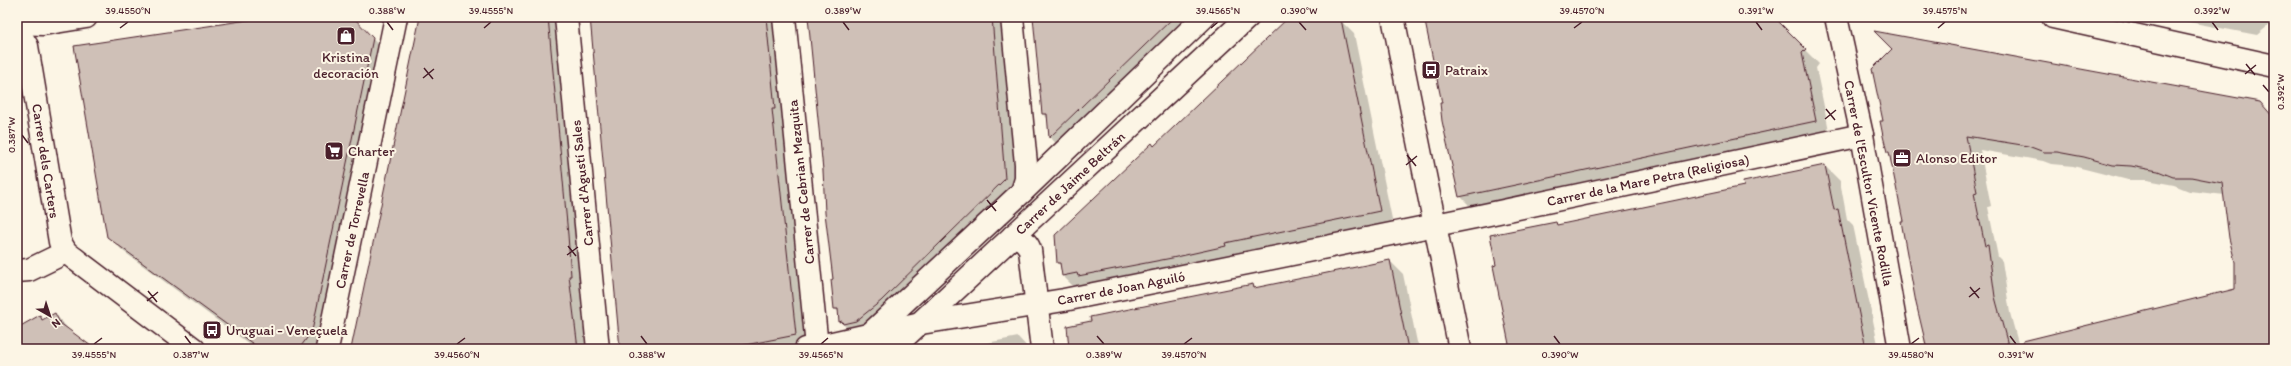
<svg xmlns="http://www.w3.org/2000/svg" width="2291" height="366" viewBox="0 0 2291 366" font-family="Itim,sans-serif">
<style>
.shadow{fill:#0003;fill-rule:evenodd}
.building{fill:#cfc0b7;stroke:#4a1f2b}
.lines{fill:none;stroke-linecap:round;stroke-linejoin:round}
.street-casing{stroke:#4a1f2b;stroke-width:25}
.secondary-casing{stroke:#4a1f2b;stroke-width:25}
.street{stroke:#fcf5e5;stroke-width:22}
.secondary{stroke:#fcf5e5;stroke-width:22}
.ticks{fill:none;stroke:#4a1f2b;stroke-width:1.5}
.labels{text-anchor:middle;stroke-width:4;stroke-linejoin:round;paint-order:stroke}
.poi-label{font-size:14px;fill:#4a1f2b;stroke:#fcf5e5;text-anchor:start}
.street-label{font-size:14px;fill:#4a1f2b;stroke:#fcf5e5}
.neatline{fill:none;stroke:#4a1f2b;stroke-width:1.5}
.ticks-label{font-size:10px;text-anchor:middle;fill:#4a1f2b}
</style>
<rect width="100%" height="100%" fill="#fcf5e5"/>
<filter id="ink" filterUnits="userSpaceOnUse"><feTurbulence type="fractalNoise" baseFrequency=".025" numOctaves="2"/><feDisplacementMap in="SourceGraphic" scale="8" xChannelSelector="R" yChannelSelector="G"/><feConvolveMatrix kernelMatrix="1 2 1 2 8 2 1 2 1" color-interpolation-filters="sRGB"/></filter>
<g filter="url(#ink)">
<g class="shadow">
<polygon points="274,17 352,17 387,54 324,349 256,349 123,251 108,236"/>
<polygon points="421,17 560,17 591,349 352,349"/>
<polygon points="591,17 778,17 809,348 621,349"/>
<polygon points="809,17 1004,17 1020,193 855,336 840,321 840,313 835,309"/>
<polygon points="1034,17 1204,17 1063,151 1050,137 1048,119 1043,114"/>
<polygon points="1291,17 1328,17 1340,20 1354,34 1393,224 1077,290 1063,276 1062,267 1058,263 1154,147"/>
<polygon points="1425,17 1772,17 1819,64 1816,68 1830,135 1475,211 1460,196"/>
<polygon points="2163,17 2274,17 2274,21 2257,35"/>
<path d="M2274 118V349H1926L1902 222H1904L1891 155 1888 152 1884 136ZM1980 150 2043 161 2051 164 2073 166 2128 180H2147L2174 185 2189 191 2225 195 2236 262V290L2018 343 2010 313 2002 261 1998 257 1988 207 1991 206Z"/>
<polygon points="1825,166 1840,181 1847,219 1853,225 1879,349 1511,349 1556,223 1558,225 1745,187"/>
<polygon points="17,187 20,203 17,205"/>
<polygon points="1390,261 1403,274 1417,342 1421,349 1070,349 1253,285 1256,288"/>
<polygon points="55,314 71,332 94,349 17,349 17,329 40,316 43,320"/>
<polygon points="1018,337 1029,349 956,349"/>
</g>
<g class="building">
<polygon points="268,17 353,17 373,38 312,331 299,349 260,349 107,237 74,46"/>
<polygon points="420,17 548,17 568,235 571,276 569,276 578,349 351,349"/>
<polygon points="590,17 766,17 775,109 772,109 796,335 725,349 620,349"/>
<polygon points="808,17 992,17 1005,179 881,301 856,321 843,324 842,321 839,322 838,309 834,309 831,280 833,279 825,213 823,170"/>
<polygon points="1033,17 1174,17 1049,138 1047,114 1042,114"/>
<polygon points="1289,17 1341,19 1380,211 1225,243 1226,246 1172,258 1078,276 1077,273 1062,276 1060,263 1057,263 1055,235 1152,143 1154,146"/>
<polygon points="1424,17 1774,17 1806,49 1802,53 1816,121 1459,197 1442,121 1440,103 1442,103"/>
<polygon points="1874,31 2260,102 2274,118 2274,349 2024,349 2023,341 2235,289 2235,262 2229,238 2222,183 2191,177 2173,177 2158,171 2131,166 2113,165 2084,157 2057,152 2044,152 2028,146 1966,136 1977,192 1974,193 1985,246 1988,245 1995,297 2009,349 1927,349 1916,303 1901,221 1903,221 1889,152 1887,152 1883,136 1880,121 1883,121 1872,69 1892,49"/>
<polygon points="1825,165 1834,210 1838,209 1866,349 1510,349 1493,266 1496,265 1490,235 1556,222 1557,225 1744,186 1743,182"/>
<polygon points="1390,260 1408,349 1069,349 1067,326 1091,321 1090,317 1253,284 1254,288"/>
<polygon points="55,313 60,323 95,349 17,349 17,328 40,315 42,320"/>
</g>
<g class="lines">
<defs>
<g id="street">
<polyline points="566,17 598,349"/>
<polyline points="784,17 817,347"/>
<polyline points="1012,17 1026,164 1026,179 1022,192"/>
<polyline points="1836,17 1862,135 1900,349"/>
<polyline points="17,23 43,24 86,17"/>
<polyline points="17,29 27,46 60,242 66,252 75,259"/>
<path d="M1013 236C1022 238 1027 242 1030 250L1042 349"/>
<polyline points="17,271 29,270 66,252"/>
<polyline points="327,349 396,17"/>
<polyline points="806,349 921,323 1064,300 1475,217 1862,135"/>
</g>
<g id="secondary">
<polyline points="1393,17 1460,349"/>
<polyline points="2053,17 2274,66"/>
<polyline points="75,259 194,349"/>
<polyline points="857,349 870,334 1022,192 1204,17"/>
<polyline points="892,349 1248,17"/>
</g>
</defs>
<use href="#street" class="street-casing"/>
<use href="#secondary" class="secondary-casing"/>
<use href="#street" class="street"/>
<use href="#secondary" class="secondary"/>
</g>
</g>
<path class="ticks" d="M387 22 393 30M843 22 849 30M1299 22 1306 30M1756 22 1762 30M2212 22 2218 30M120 28 128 22M484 28 491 22M1211 28 1218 22M1574 28 1582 22M1938 28 1945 22M2246 64 2255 75M424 68 433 79M2245 74 2256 65M423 78 434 69M2263 85 2269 92M1826 109 1835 120M1825 119 1836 110M22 135 28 143M1407 155 1416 166M1406 165 1417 156M987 200 996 211M986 210 997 201M568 246 576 256M567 255 578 247M1970 287 1979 298M148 291 157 302M1969 297 1980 288M147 301 158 292M185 336 191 344M641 336 647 344M1097 336 1104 344M1554 336 1560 344M2010 336 2016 344M94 344 102 338M457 344 465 338M821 344 828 338M1184 344 1192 338M1911 344 1919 338"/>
<defs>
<symbol id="shop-square" viewBox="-11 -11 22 22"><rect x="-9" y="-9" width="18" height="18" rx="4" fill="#4a1f2b" stroke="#fcf5e5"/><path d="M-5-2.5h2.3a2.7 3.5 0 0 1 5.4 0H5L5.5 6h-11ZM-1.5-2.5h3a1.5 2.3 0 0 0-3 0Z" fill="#fff"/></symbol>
<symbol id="bus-square" viewBox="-11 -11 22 22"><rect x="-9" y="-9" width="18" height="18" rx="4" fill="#4a1f2b" stroke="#fcf5e5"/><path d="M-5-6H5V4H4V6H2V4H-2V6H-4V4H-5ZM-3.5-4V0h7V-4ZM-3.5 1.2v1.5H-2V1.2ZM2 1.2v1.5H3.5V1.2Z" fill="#fff"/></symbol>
<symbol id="supermarket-square" viewBox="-11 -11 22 22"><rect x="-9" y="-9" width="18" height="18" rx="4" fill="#4a1f2b" stroke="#fcf5e5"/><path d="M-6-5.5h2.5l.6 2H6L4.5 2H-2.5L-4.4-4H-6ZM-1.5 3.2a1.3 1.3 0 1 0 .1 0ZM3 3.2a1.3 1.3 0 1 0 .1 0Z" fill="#fff"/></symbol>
<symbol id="office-square" viewBox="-11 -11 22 22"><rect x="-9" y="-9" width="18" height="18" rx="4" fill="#4a1f2b" stroke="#fcf5e5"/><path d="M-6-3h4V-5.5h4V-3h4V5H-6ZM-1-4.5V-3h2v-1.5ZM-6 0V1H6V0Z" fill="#fff"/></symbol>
</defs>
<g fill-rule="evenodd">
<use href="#shop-square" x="335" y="25" width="22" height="22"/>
<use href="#bus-square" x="1420" y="59" width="22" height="22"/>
<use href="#supermarket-square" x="323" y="140" width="22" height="22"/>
<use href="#office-square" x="1891" y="147" width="22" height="22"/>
<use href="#bus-square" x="201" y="319" width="22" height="22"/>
</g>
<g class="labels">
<g class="poi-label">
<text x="346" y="62" text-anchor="middle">Kristina<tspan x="346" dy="16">decoración</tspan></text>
<text x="1445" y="75">Patraix</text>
<text x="348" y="156">Charter</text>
<text x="1916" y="163">Alonso Editor</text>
<text x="226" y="335">Uruguai - Veneçuela</text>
</g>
<g class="street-label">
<text transform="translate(46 161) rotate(81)" y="5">Carrer dels Carters</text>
<text transform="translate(1648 180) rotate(-12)" y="5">Carrer de la Mare Petra (Religiosa)</text>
<text transform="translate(801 182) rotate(-96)" y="5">Carrer de Cebrian Mezquita</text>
<text transform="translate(582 183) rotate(-96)" y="5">Carrer d'Agustí Sales</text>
<text transform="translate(1070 183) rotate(-43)" y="5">Carrer de Jaime Beltrán</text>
<text transform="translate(1869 183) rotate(79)" y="5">Carrer de l'Escultor Vicente Rodilla</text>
<text transform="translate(352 230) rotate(-78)" y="5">Carrer de Torrevella</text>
<text transform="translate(1121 288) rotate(-11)" y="5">Carrer de Joan Aguiló</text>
</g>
</g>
<rect width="2291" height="366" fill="none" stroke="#fcf5e5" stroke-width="44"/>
<g transform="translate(50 316) rotate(141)" stroke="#fcf5e5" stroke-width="3" paint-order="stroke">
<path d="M0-3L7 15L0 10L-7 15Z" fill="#4a1f2b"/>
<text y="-6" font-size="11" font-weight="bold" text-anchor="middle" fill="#4a1f2b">N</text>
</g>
<rect x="22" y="22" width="2247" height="322" class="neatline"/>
<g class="ticks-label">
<text x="128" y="14">39.4550°N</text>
<text x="387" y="14">0.388°W</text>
<text x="491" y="14">39.4555°N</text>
<text x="843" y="14">0.389°W</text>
<text x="1218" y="14">39.4565°N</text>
<text x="1299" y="14">0.390°W</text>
<text x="1582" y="14">39.4570°N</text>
<text x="1756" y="14">0.391°W</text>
<text x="1945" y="14">39.4575°N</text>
<text x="2212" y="14">0.392°W</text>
<text transform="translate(2280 92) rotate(-90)" y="4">0.392°W</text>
<text transform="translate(11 135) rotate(-90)" y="4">0.387°W</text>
<text x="94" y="358">39.4555°N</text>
<text x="191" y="358">0.387°W</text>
<text x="457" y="358">39.4560°N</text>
<text x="647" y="358">0.388°W</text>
<text x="821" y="358">39.4565°N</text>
<text x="1104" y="358">0.389°W</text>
<text x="1184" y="358">39.4570°N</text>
<text x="1560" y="358">0.390°W</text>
<text x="1911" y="358">39.4580°N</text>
<text x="2016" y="358">0.391°W</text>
</g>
</svg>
